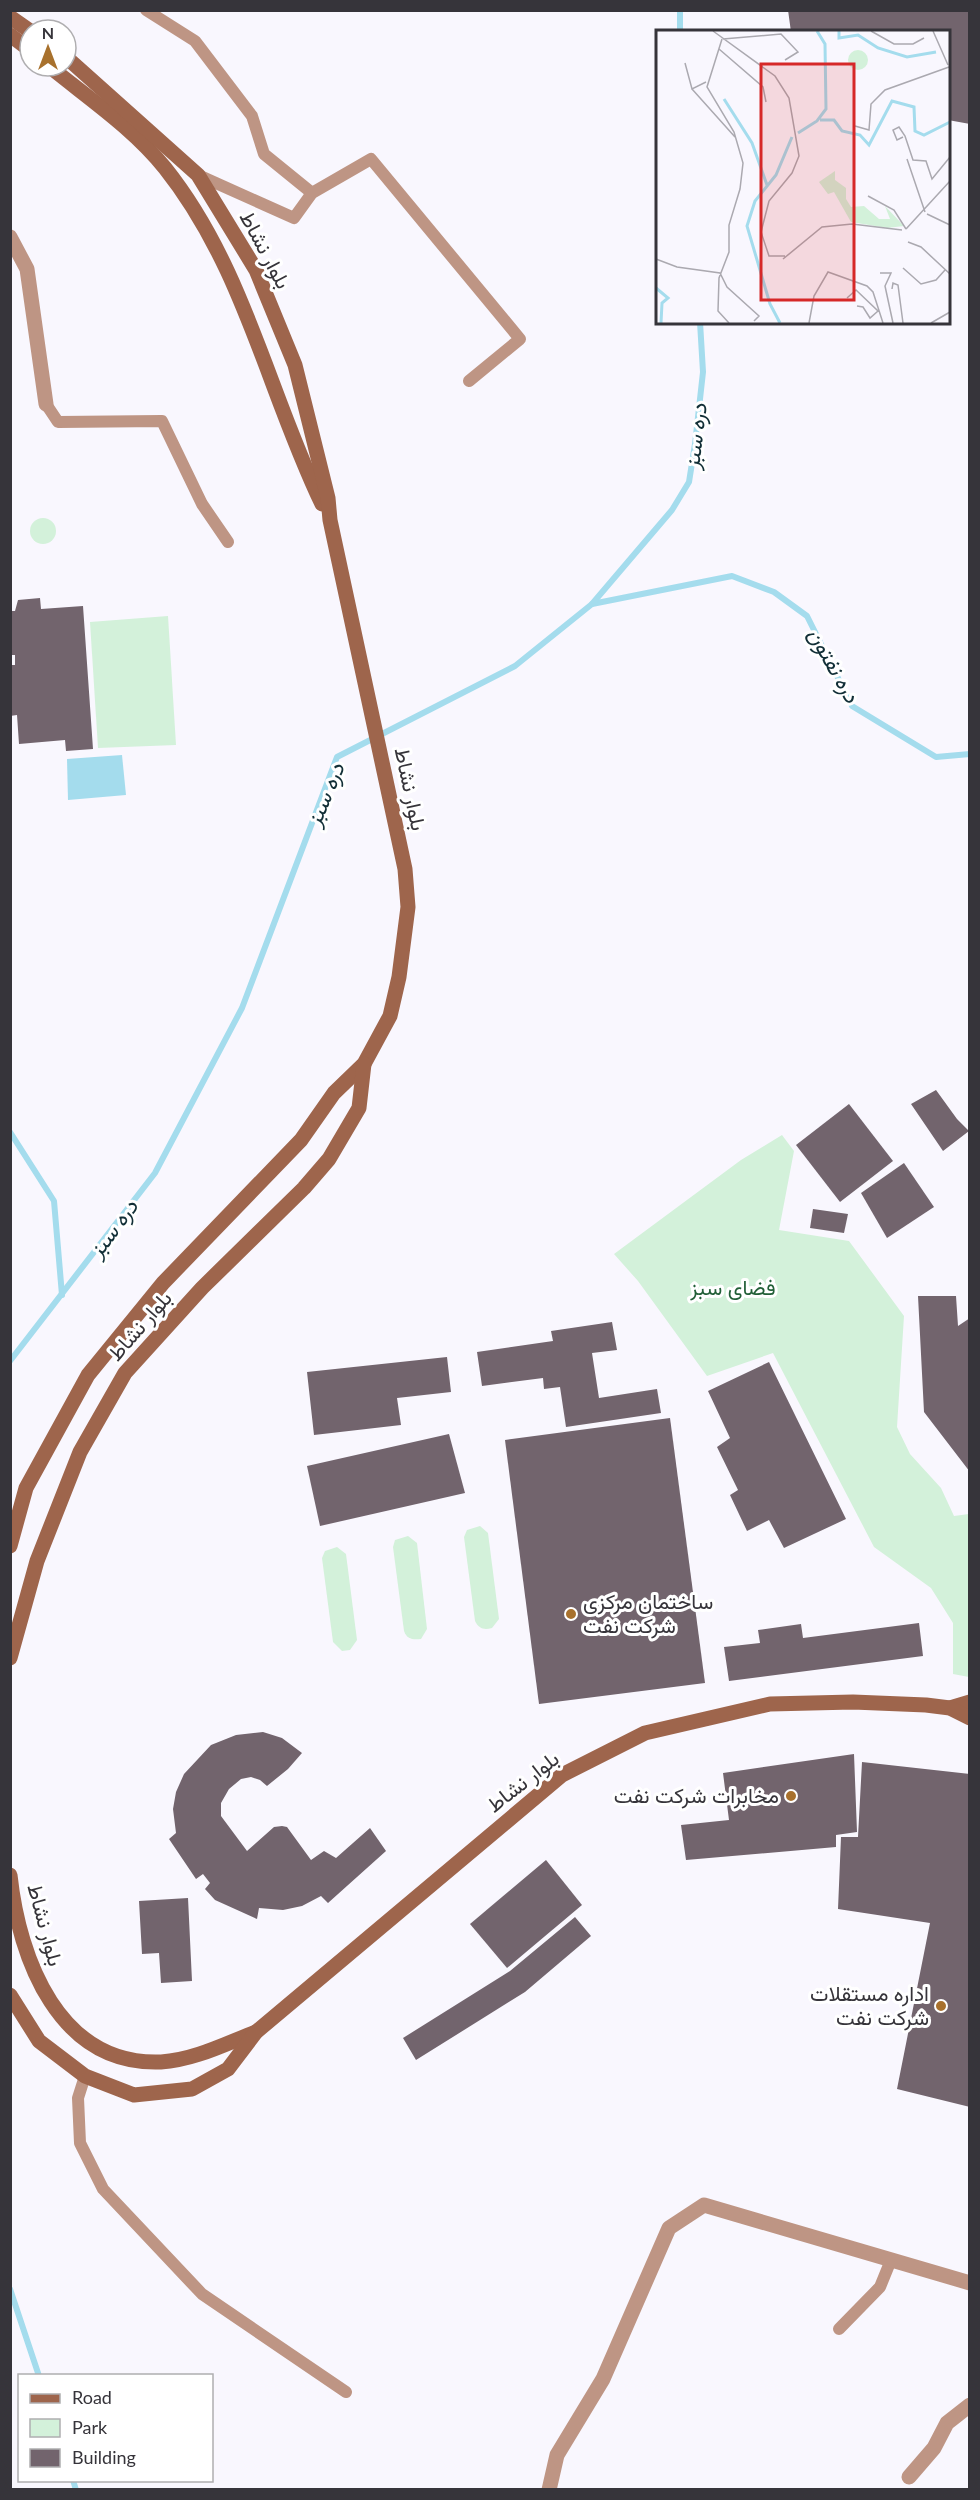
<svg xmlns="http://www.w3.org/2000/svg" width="980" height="2500" viewBox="0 0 980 2500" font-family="Lato,Vazirmatn,sans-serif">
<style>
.green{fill:#d3f1da}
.water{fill:#a4dced}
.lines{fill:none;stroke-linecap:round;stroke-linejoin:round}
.stream{stroke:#a4dced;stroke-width:6}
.building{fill:#72646d}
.lane{stroke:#be9584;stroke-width:12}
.street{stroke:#be9584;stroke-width:15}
.secondary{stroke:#9e654c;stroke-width:15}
.poi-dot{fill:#a8712d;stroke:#fff;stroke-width:2}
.labels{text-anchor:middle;stroke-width:6;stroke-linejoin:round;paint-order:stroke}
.street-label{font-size:21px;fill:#36343a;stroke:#fff}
.park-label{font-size:21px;fill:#215f37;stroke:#fff}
.poi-label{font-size:21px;fill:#36343a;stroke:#fff;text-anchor:end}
.water-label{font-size:22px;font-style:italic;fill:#112e36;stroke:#fff}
.inset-river{fill:none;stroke:#a4dced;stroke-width:3}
.inset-road{fill:none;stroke:#aba9b0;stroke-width:1.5}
.view{fill:#d62828;fill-opacity:0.15;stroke:#d62828;stroke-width:3}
.inset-edge{fill:none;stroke:#36343a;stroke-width:3}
</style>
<rect width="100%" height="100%" fill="#f9f7fe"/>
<g class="green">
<circle cx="43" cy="531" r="13"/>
<polygon points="168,616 176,745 98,748 90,622"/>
<polygon points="782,1135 794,1151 779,1230 849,1241 904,1316 897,1427 910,1454 941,1488 954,1516 969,1514 969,1677 953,1674 953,1623 931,1588 874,1547 773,1353 707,1376 638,1281 614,1254 741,1160"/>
<path d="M480 1526 488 1533 499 1619 492 1628C484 1630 479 1629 475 1621L464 1537 467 1530Z"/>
<path d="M408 1536 417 1543 427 1629 421 1639C412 1640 407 1639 404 1631L393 1547 395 1540Z"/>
<polygon points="337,1547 346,1554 357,1640 350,1650 342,1651 333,1642 322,1558 325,1551"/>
</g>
<polygon class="water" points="122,755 126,795 68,800 67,759"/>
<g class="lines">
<g class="stream">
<polyline points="680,32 680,10"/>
<polyline points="592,604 732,576 774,592 807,616 852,706 936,757 970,754"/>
<polyline points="10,1132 54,1201 62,1295"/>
<polyline points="10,1361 155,1173 242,1008 337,757 515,666 592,604 672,510 689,482 695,444 703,372 700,322"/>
<polyline points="10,2289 39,2376"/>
<polyline points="73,2480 76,2490"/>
</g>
</g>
<g class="building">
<polygon points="788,10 970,10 970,124 948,120 948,32 791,32"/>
<polygon points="40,598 41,609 83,606 93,749 66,751 65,740 19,744 17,715 10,716 10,665 15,665 15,655 10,655 10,611 15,611 18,600"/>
<polygon points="936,1090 957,1119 969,1131 943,1151 911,1104"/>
<polygon points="849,1104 893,1161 840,1202 796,1145"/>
<polygon points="904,1163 934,1207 887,1238 861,1193"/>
<polygon points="813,1209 848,1214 844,1233 810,1228"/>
<polygon points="918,1296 956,1296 958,1326 970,1318 970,1472 924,1412"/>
<polygon points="612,1322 617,1350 592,1353 599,1398 657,1389 661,1413 566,1427 560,1387 544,1389 543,1378 482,1386 477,1352 553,1341 551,1331"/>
<polygon points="447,1357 451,1392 397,1398 401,1425 314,1435 307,1372"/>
<polygon points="769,1362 846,1519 784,1548 769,1520 747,1531 730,1495 738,1490 717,1447 730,1438 708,1391"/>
<polygon points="670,1418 705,1683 539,1704 505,1440"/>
<polygon points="449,1434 465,1493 320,1526 307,1466"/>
<polygon points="919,1623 923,1656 729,1681 724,1647 760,1643 758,1630 801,1624 803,1638"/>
<polygon points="263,1732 282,1738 302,1753 288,1769 267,1786 260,1780 251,1777 241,1779 229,1789 221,1803 221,1816 247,1851 274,1827 282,1826 287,1827 311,1860 324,1851 336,1858 370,1828 386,1851 328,1903 321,1896 302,1906 283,1910 259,1908 257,1919 215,1900 205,1889 210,1883 203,1874 196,1879 169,1839 176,1833 173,1809 176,1792 184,1774 211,1745 236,1735"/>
<polygon points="854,1754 857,1832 836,1835 836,1847 686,1860 681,1825 729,1820 723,1773"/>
<polygon points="862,1762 970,1774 970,2107 897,2089 930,1923 838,1909 841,1837 858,1837"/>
<polygon points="546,1860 582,1905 507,1968 470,1924"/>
<polygon points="188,1898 192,1981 161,1983 159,1953 142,1954 139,1901"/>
<polygon points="575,1917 591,1936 525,1992 416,2060 403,2038 510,1971"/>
</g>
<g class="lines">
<g class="lane">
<polyline points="146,10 195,41 252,116 264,154 312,193"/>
<polyline points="198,175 294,218 312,193 371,159 520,339 469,381"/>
<polyline points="46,404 58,422 162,421 202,504 228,542"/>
<polyline points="85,2076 78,2098 80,2143 103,2189 202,2294 346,2392"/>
<polyline points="839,2329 880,2287 891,2260"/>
</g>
<g class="street">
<polyline points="10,237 27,269 46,404"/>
<polyline points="909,2477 934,2448 947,2423 970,2405"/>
<polyline points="549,2490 557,2455 603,2379 669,2228 704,2205 970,2283"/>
</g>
<g class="secondary">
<polyline points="10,17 30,31"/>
<polyline points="10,35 30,50"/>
<path d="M49 66C88 98 133 128 165 168 244 267 268 392 322 504"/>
<polyline points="10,1546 26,1488 88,1375 163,1283 301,1140 334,1093 364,1064 390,1016 399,977 408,907 405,869 330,520 328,498 295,365 256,270 198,175 66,57"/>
<polyline points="10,1658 37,1561 80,1452 125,1373 202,1288 304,1188 329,1159 359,1108 364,1064"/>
<polyline points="950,1708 970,1702"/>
<path d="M10 1875C19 1959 59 2066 161 2062 194 2060 225 2044 256 2032"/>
<polyline points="10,1995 39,2041 85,2076 134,2095 192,2089 228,2069 256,2032 562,1775 645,1733 770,1704 853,1702 926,1705 950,1708 970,1718"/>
</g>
</g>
<g class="poi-dot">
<circle cx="571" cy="1614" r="6"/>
<circle cx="791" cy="1796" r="6"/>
<circle cx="941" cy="2006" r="6"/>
</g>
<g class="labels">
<g class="street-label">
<text transform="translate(265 250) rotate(62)" y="7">بلوار نشاط</text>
<text transform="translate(410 789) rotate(78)" y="7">بلوار نشاط</text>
<text transform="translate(140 1326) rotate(-49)" y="7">بلوار نشاط</text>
<text transform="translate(523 1782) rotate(-38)" y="7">بلوار نشاط</text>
<text transform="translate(45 1925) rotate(75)" y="7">بلوار نشاط</text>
</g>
<g class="park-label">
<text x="733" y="1295">فضای سبز</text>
</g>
<g class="poi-label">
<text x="583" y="1609" text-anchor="start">ساختمان مرکزی<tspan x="583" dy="24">شرکت نفت</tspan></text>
<text x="779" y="1803">مخابرات شرکت نفت</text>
<text x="929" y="2001">اداره مستقلات<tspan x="929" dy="24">شرکت نفت</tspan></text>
</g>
<g class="water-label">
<text transform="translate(695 436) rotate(-83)" y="8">دره سبز</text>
<text transform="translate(834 665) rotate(61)" y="8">دره نفتون</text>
<text transform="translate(325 794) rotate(-67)" y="8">دره سبز</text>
<text transform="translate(113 1228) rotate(-53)" y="8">دره سبز</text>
</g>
</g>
<g transform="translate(656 30)">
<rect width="294" height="294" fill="#f9f7fe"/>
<path d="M192 30a10 10 0 1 1 20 0a10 10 0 1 1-20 0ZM179 141V150L190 158V169L195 177 208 176 223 189H234L229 176 248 196 231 198 195 192 178 162 172 164 163 152Z" fill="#d3f1da"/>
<path class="inset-river" d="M183 1V8L202 5 222 18 251 27 280 22M68 69 96 113 111 155M164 90H178L186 101 204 105 213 115 236 71 258 77 259 101 268 105 294 92M142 103 161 91 170 79 169 14 161 1M0 258 12 268 6 273 5 293M124 293 114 274 91 196 99 171 120 145 136 107"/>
<path class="inset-road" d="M57 1 119 46 133 68 143 126 136 143 113 171 105 202 113 226H129M215 1 238 14H257L268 8M277 1 292 35M66 9 51 57 78 102 87 133 84 159 73 195V222L63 248 62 281 73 293M67 9 125 4 142 22 129 30M63 19 107 57 110 72M29 33 36 59 50 52M36 59 79 107M199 96 213 100 215 74 229 60 293 37M247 107 241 110 237 100 243 97 249 106 257 130 270 131 276 149 294 127M251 129 269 182M212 166 238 180 250 199M271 184 294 195M250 199 294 151M252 212 265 217 294 244M0 229 21 237 64 243 71 257 103 286 98 291M127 229 166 197 196 194 246 200M247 238 265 254 280 250 289 240M224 243H235L229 256 237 293M236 259 237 253 242 255 247 293M191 268 200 260 222 281 214 288 207 277 201 276M153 293 158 266 172 242 211 256 217 262 227 293M275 293 294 282"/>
<path class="view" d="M105 34H198V270H105Z"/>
<rect width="294" height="294" class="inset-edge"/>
</g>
<rect width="980" height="2500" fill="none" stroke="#36343a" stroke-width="24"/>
<rect x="18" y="2374" width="195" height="108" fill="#ffffff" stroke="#afaeb0" stroke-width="1.5"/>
<rect x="30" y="2394" width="30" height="9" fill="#9e654c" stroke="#afaeb0" stroke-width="1.5"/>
<text x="72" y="2404" font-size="18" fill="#36343a">Road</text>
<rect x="30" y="2419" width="30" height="18" fill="#d3f1da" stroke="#afaeb0" stroke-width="1.5"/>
<text x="72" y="2434" font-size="18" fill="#36343a">Park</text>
<rect x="30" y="2449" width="30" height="18" fill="#72646d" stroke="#afaeb0" stroke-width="1.5"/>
<text x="72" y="2464" font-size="18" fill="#36343a">Building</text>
<g transform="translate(48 48)"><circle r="28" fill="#ffffff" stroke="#afaeb0" stroke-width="1.5"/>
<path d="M0-4.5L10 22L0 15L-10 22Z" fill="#a8712d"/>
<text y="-9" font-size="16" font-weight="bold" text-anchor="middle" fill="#36343a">N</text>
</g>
</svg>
